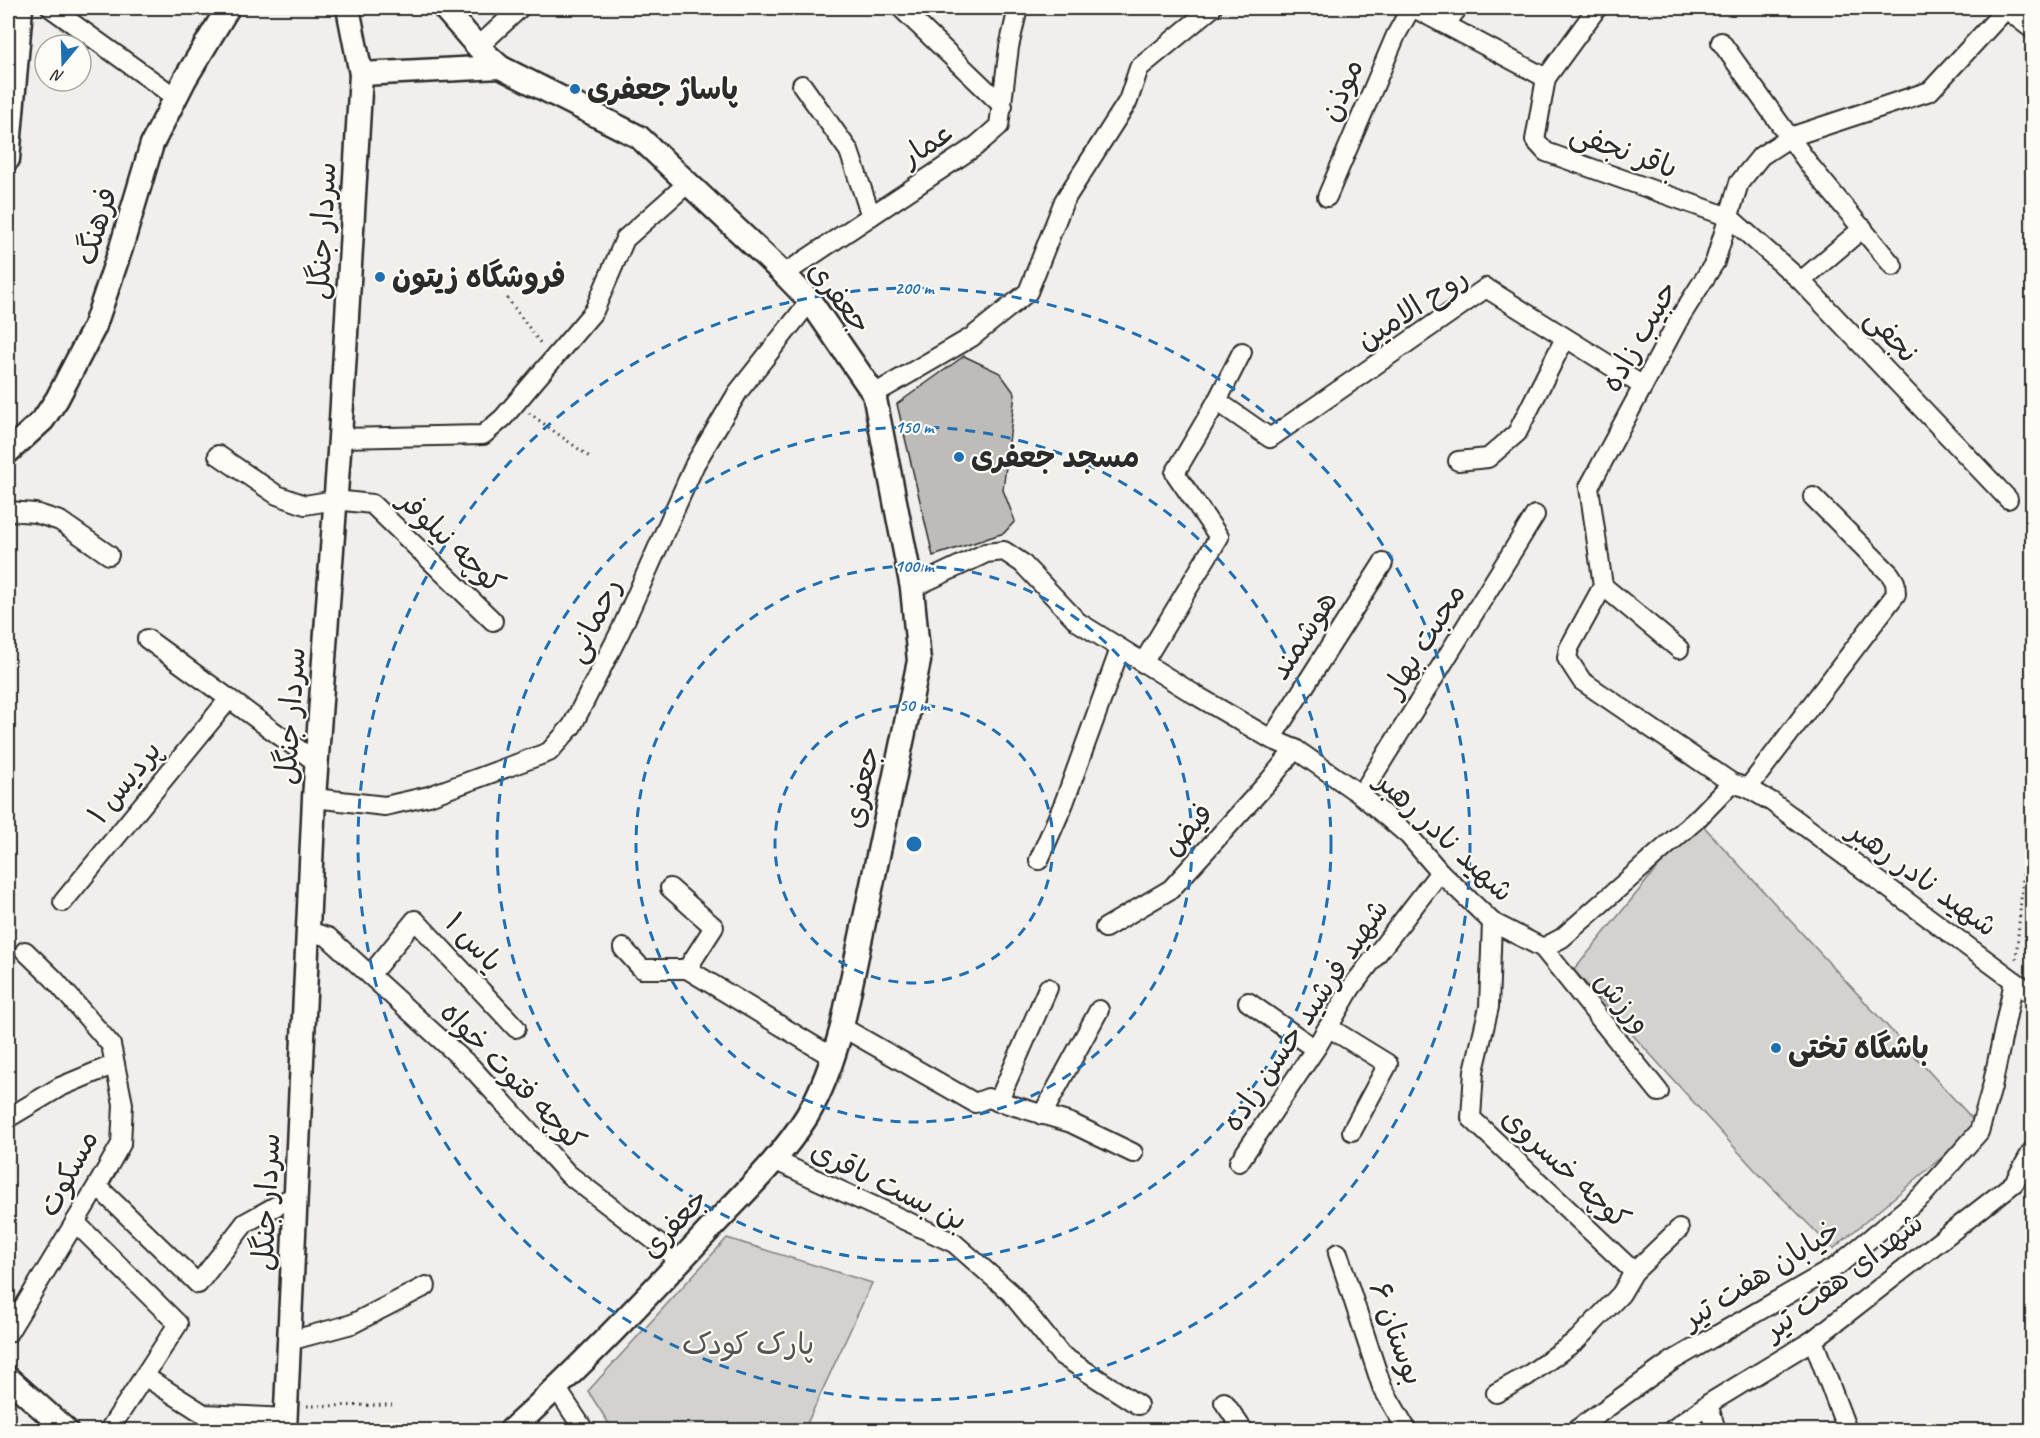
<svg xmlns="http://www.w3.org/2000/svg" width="2040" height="1438" viewBox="0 0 2040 1438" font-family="Caveat,'Playpen Sans Arabic',sans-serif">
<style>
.green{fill:#d3d2cf;stroke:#7f7e7d;stroke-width:1.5}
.building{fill:#bdbcb8;stroke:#2b2b2b;stroke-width:1.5}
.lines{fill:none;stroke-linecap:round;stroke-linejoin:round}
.minor-casing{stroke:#2b2b2b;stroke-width:22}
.major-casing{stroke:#2b2b2b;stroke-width:27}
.path{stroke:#2b2b2b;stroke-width:3;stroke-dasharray:1.5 4.5;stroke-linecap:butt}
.minor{stroke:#fdfcf7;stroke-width:18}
.major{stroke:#fdfcf7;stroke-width:22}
.ring{fill:none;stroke:#1f6fb2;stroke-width:3;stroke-dasharray:10 8}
.poi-dot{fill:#1f6fb2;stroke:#fdfcf7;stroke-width:2}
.labels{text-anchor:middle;stroke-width:4.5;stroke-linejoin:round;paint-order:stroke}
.poi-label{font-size:30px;font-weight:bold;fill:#2b2b2b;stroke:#fdfcf7;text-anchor:start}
.street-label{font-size:30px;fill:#2b2b2b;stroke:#fdfcf7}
.park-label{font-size:30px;fill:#555554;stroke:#fdfcf7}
.centre{fill:#1f6fb2;stroke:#fdfcf7;stroke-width:3}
.ring-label{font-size:18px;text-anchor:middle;font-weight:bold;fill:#1f6fb2;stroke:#fdfcf7;stroke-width:4.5;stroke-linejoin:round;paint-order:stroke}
</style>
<rect width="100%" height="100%" fill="#f0efeb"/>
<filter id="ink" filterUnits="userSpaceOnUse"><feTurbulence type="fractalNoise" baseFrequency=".0167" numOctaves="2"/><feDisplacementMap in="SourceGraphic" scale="12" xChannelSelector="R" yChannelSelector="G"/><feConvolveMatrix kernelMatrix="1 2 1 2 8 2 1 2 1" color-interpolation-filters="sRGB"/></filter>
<g filter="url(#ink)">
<g class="green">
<polygon points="1697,819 1979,1126 1833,1249 1754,1169 1574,970"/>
<polygon points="727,1238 872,1283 804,1430 613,1430 588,1391"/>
</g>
<polygon class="building" points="964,356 1000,373 1015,394 1003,490 1015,521 1004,533 933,556 897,404"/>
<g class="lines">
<defs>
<g id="minor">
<polyline points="51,8 175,97"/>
<polyline points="901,8 1003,106"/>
<polyline points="1414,8 1546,78 1535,140 1546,152 1729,217 1801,281 2008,499"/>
<polyline points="1445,24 1458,8"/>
<polyline points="1721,42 1811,167 1893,266"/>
<polyline points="478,47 520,8"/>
<polyline points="1546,78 1597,8"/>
<polyline points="802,85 849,151 871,216"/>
<polyline points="1327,197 1396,35 1411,8"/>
<polyline points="784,274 976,146 999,126 1009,47 1018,8"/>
<polyline points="1801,281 1863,228"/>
<polyline points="874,394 972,337 1028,292 1064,201 1128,101 1139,68 1212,8"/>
<polyline points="1217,401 1270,438 1486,288 1643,386"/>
<polyline points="340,438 483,435 503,418 594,311 625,239 688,183"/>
<polyline points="218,455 277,495 305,505 335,500 372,504 493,621"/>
<polyline points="1458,461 1488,458 1517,433 1565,338"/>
<polyline points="8,511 35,513 60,521 109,555"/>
<polyline points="1603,586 1679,649"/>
<polyline points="912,588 986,553 1004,551 1022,563 1078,622 1194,694 1271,739 1295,749 1361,795 1409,836 1440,872 1492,922 1543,948 1562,938 1697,819 1732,783 1748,788 1772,802 2032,994"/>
<polyline points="147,639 316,762"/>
<polyline points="1143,663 1219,537 1175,473 1217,401 1242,352"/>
<polyline points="1271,739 1383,563"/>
<polyline points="1732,783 1582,681 1567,658 1569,648 1603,586 1589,487 1679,319 1715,262 1739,183 1761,156 1790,137 1930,91 2006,9 2032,29"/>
<polyline points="1748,788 1896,594 1895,582 1890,574 1813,497"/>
<polyline points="1361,795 1535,515"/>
<polyline points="314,798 385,806 429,796 549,752 572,726 620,632 695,464 738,392 810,301"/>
<polyline points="1039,860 1064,803 1120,649"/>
<polyline points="63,902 229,699"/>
<polyline points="1492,922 1489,1007 1474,1071 1471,1118 1634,1272"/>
<polyline points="1105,928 1171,889 1269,781 1295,749"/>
<polyline points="308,931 328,937 472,1068 568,1174 681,1261"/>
<polyline points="623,948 642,969 687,969 714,927 670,888"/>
<polyline points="1543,948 1659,1092"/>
<polyline points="687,969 834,1058"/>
<polyline points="370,975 415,920 516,1028"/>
<polyline points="1248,1002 1315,1049 1328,1027 1388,1064 1352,1131"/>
<polyline points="842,1027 975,1103 988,1098 1071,1123 1133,1153"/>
<polyline points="998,1102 1048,988"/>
<polyline points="1042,1115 1099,1010"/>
<polyline points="8,1118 60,1087 115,1064"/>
<polyline points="774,1160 954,1243 1011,1293 1061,1355 1138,1405"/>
<polyline points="1239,1162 1318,1045 1351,988 1440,872"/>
<polyline points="97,1186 198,1284 245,1223 296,1195"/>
<polyline points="75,1222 178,1324 109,1430"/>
<polyline points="1338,1253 1382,1387 1407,1430"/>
<polyline points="8,1333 97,1186 121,1144 123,1104 111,1045 54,979 25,951"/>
<polyline points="1813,1340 1847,1430"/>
<polyline points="289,1341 352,1324 426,1286"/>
<polyline points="144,1376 204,1414 286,1418"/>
<polyline points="557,1389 584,1430"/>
<polyline points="1496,1393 1527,1376 1577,1340 1621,1294 1634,1272 1679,1229"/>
<polyline points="1224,1402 1243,1430"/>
<polyline points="1708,1404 1716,1430"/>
<polyline points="1576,1430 1672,1361 1837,1266 1923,1195 1979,1132 1992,1087 2014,981"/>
<polyline points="1672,1430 1708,1404 1813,1340 2014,1183 2032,1151"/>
</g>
<g id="major">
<path d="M444 8 478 47 500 67 639 137 784 274 810 301 874 394 912 588 919 661 842 1027C834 1057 823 1089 807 1116 781 1158 743 1194 709 1230 645 1299 581 1367 511 1430"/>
<polyline points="361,74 500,67"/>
<polyline points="8,159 21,8"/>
<polyline points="8,452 43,420 57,399 94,328 121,248 152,144 185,79 228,8"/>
<polyline points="8,1378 66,1430"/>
<polyline points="285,1430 314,798 340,438 361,74 348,8"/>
</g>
</defs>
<use href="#minor" class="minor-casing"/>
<use href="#major" class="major-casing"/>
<g class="path">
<polyline points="507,298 541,344"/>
<polyline points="529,413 591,458"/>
<polyline points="2016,959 2032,772"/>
<polyline points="307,1406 392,1405"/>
</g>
<use href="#minor" class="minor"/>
<use href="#major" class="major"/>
</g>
</g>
<g class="ring">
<circle cx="914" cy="844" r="139"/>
<circle cx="914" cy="844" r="278"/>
<circle cx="914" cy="844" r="417"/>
<circle cx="914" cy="844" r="556"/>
</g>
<g class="poi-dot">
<circle cx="575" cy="89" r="6"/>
<circle cx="380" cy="277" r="6"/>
<circle cx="959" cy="457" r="6"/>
<circle cx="1776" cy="1048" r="6"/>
</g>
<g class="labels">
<g class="poi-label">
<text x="587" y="99">پاساژ جعفری</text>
<text x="392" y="287">فروشگاه زیتون</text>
<text x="971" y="467">مسجد جعفری</text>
<text x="1788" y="1058">باشگاه تختی</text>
</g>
<g class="street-label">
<text transform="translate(1341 90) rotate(-66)" y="10">موذن</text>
<text transform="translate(927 144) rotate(-34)" y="10">عمار</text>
<text transform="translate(1624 150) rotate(20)" y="10">باقر نجفی</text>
<text transform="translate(96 226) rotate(-73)" y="10">فرهنگ</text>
<text transform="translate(322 231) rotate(-87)" y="10">سردار جنگل</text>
<text transform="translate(840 297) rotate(52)" y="10">جعفری</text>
<text transform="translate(1412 308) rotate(-33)" y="10">روح الامین</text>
<text transform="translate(1892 335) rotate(47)" y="10">نجفی</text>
<text transform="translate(1639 336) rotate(-60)" y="10">حبیب زاده</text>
<text transform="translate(452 542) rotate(44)" y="10">کوچه نیلوفر</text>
<text transform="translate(593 620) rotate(-64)" y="10">رحمانی</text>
<text transform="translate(1303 635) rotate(-57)" y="10">هوشمند</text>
<text transform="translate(1424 640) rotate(-58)" y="10">محبت بهار</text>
<text transform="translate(290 716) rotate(-86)" y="10">سردار جنگل</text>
<text transform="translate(124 782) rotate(-51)" y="10">پردیس ۱</text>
<text transform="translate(861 787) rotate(-78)" y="10">جعفری</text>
<text transform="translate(1187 829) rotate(-47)" y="10">فیض</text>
<text transform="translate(1445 836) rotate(43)" y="10">شهید نادر رهبر</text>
<text transform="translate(1923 878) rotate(36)" y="10">شهید نادر رهبر</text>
<text transform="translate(474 942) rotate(47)" y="10">یاس ۱</text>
<text transform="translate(1623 1002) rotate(51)" y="10">ورزش</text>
<text transform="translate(1305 1015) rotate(-56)" y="10">شهید فرشید حسن زاده</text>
<text transform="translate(513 1076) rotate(46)" y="10">کوچه فتوت خواه</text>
<text transform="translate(1566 1168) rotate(43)" y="10">کوچه خسروی</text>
<text transform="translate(68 1173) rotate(-62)" y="10">مسکوت</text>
<text transform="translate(889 1185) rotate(26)" y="10">بن بست باقری</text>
<text transform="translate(266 1202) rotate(-87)" y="10">سردار جنگل</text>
<text transform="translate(674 1223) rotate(-47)" y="10">جعفری</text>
<text transform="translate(1761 1274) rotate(-32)" y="10">خیابان هفت تیر</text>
<text transform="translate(1843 1276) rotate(-37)" y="10">شهدای هفت تیر</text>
<text transform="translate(1397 1333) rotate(70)" y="10">بوستان ۶</text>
</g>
<g class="park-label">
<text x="748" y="1354">پارک کودک</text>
</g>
</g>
<circle cx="914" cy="844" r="9" class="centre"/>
<g class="ring-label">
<text x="914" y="294">200 m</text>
<text x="914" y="433">150 m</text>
<text x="914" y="572">100 m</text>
<text x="914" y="711">50 m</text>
</g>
<rect width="2040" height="1438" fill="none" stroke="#fdfcf7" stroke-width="30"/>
<rect x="15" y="15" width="2010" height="1408" fill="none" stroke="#2b2b2b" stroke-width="2" filter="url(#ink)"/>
<g transform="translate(63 63) rotate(199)"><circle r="28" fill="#fdfcf7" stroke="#a9a8a5" stroke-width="1.5"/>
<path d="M0-4.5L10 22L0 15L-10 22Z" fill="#1f6fb2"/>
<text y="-9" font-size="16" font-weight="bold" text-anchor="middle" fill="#2b2b2b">N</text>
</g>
</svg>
